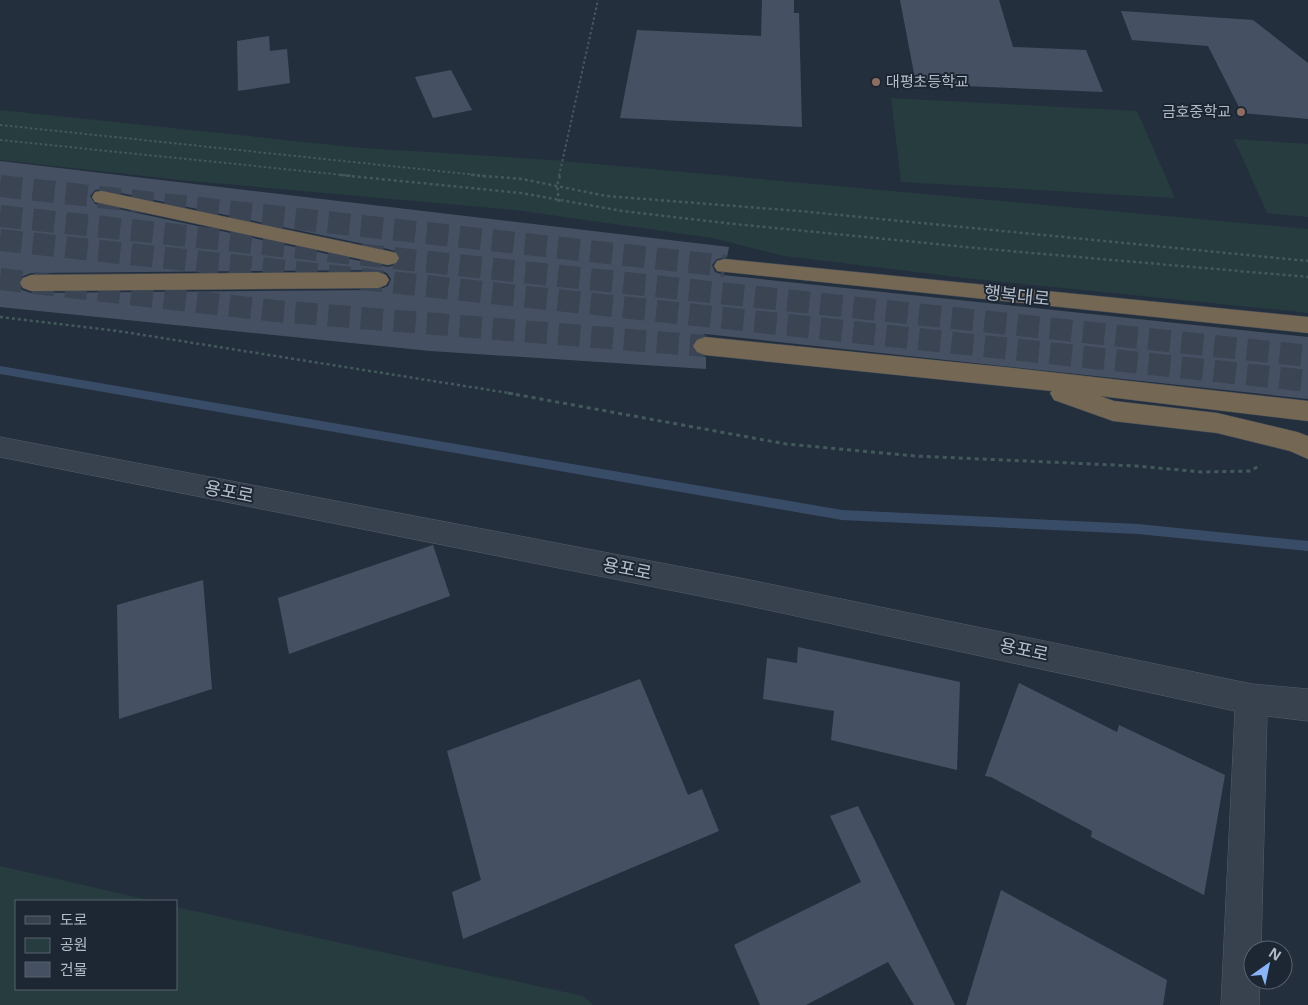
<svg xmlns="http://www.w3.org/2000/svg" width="1308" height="1005" viewBox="0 0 1308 1005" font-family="'Open Sans','Noto Sans KR',sans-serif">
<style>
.green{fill:#263c3f}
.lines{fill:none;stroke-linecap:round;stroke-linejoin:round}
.stream{fill:#394c67;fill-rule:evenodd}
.building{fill:#455162;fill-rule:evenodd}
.highway-tunnel{stroke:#3a4453;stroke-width:22;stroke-dasharray:22 11;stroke-linecap:butt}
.street-casing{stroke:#565f6c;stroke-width:1}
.highway-casing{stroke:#434c59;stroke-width:1}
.path-far2{stroke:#44595c;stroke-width:2;stroke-dasharray:2.5 2.5;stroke-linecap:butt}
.path-far1{stroke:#44595c;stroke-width:2.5;stroke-dasharray:3 3;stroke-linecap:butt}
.path{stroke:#44595c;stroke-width:3;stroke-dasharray:4 4;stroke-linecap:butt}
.street{fill:#38414e;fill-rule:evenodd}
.highway{fill:#746855;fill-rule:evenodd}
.education-dot{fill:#8d6e63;stroke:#1d2633;stroke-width:2}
.labels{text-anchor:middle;stroke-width:4;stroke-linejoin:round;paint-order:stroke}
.far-poi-label{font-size:15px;fill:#b4bcc9;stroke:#1d2633;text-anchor:start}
.street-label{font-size:18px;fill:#b4bcc9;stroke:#1d2633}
</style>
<rect width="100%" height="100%" fill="#242f3e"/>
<g class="green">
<polygon points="891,98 1137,111 1175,198 901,182"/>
<polygon points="0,110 362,148 552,160 1308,229 1308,313 965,278 784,256 712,238 515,210 180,180 0,160"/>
<polygon points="1234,139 1308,144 1308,217 1267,213"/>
<polygon points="0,866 153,901 16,901 16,989 176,989 176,907 583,996 593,1005 0,1005"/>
</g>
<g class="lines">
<polygon class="stream" points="0,366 842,510 1138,524 1308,541 1308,551 1138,534 842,520 0,374"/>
</g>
<g class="building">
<polygon points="762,0 794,0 794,13 799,13 802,127 620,118 637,30 761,36"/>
<polygon points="900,0 999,0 1013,47 1086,50 1103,92 916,84"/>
<polygon points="1121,11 1253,20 1308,63 1308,119 1242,113 1208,46 1132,40"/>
<polygon points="269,36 270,51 287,49 290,83 238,91 237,41"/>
<polygon points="451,70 472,110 433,118 415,77"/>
<path d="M0 161 729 247 727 257 717 259 712 265 715 272 723 275 1308 337V399L705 334 695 339 691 347 696 354 706 357V369L430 351 0 307ZM102 189 388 249 398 252 401 259 396 265 388 267 95 204 90 196 95 190ZM378 270 387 273 391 279 388 286 378 290 31 293 22 290 18 284 21 277 31 273Z"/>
<polygon points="433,545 450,596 289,654 278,598"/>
<polygon points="203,580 212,689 119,719 117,605"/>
<polygon points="798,647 960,682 957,770 831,740 834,711 763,699 767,658 797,663"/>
<polygon points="640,679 688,795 702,789 719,831 463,939 452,892 481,880 447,751"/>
<polygon points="1019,683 1117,732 1119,725 1225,775 1204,895 1091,837 1092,831 991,777 985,776"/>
<polygon points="858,806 955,1005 914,1005 888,962 806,1005 760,1005 734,945 861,882 830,816"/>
<polygon points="1001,890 1167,980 1163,1005 966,1005"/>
</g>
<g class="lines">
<g class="highway-tunnel">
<polyline points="0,186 725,266"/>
<polyline points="0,216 1308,356"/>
<polyline points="0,240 1308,381"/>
<polyline points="0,279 276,311 705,346"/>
</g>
<defs>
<polygon id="street" points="0,437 745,579 1252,684 1308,689 1308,721 1267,716 1261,950 1253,950 1253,980 1260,980 1259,1005 1221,1005 1235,711 745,605 0,457"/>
<g id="highway">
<polygon points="102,191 388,251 396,253 399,258 396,263 388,265 95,202 92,197 95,192"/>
<polygon points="725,259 1308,317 1308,333 717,271 714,266 717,261"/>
<polygon points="378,272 386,275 389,280 386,285 378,288 31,291 23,288 20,283 23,278 31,275"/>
<polygon points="705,337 1022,369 1308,401 1308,421 1100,396 1114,401 1217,413 1297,432 1308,436 1308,459 1290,451 1217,433 1113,421 1054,400 1050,393 1052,391 705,355 697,352 693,346 697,340"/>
</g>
</defs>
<use href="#street" class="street-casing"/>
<use href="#highway" class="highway-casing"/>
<g class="path-far2">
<polyline points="0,125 486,176"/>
<polyline points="0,140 353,176"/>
<polyline points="559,176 598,0"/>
</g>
<g class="path-far1">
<polyline points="340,175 521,193 622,211 725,223 986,249 1308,277"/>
<polyline points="471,175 522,179 606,196 799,211 1308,261"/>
<polyline points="559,202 557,186 560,175"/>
<polyline points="0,317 118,331 515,394"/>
</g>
<polyline class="path" points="508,393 786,444 915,456 1136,466 1202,472 1250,471 1261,465"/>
<use href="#street" class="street"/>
<use href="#highway" class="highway"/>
</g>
<g class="education-dot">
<circle cx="876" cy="82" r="5"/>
<circle cx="1241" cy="112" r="5"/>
</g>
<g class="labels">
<g class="far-poi-label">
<text x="886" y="87">대평초등학교</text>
<text x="1231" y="117" text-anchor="end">금호중학교</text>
</g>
<g class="street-label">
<text transform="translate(1017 296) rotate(6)" y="6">행복대로</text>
<text transform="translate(229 492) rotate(11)" y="6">용포로</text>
<text transform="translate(627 569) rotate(11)" y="6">용포로</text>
<text transform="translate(1024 650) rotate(12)" y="6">용포로</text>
</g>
</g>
<rect x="15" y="900" width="162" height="90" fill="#1d2633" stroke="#59626f"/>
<rect x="25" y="916" width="25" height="8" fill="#38414e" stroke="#59626f"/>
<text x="60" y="925" font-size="15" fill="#b4bcc9">도로</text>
<rect x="25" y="938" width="25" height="15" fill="#263c3f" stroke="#59626f"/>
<text x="60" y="950" font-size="15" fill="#b4bcc9">공원</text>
<rect x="25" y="962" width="25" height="15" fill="#455162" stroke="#59626f"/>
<text x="60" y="975" font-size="15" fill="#b4bcc9">건물</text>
<g transform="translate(1268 965) rotate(33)"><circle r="24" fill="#1d2633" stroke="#59626f"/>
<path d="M0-4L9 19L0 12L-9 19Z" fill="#8ab4f8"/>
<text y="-8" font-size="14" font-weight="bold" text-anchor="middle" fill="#b4bcc9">N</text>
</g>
</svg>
